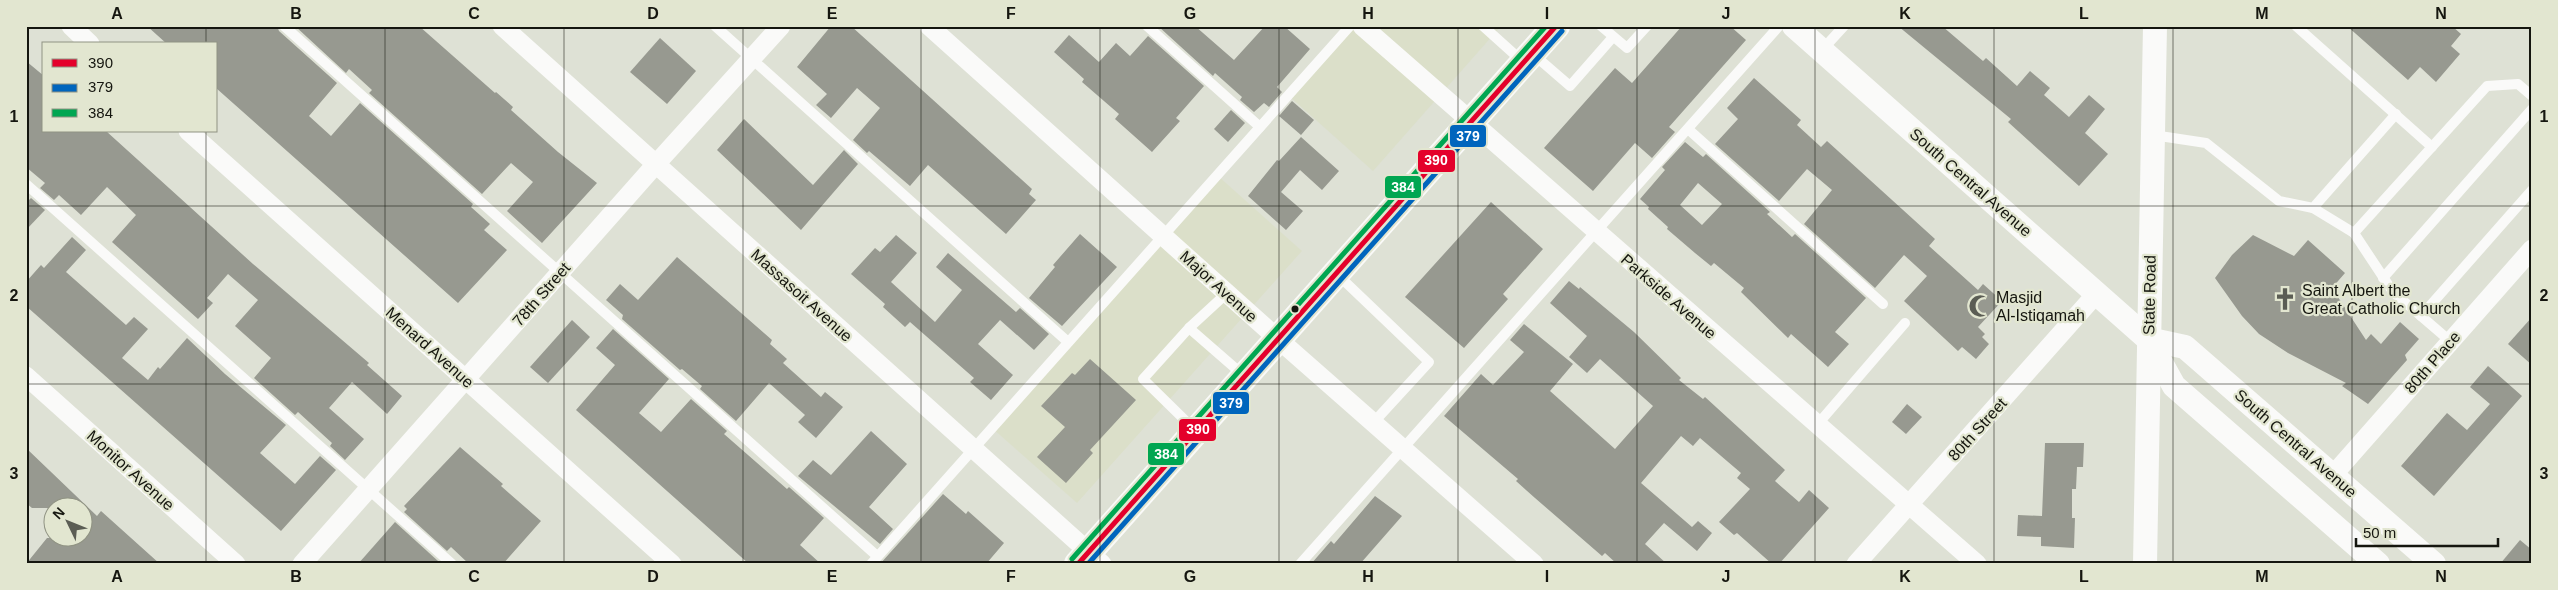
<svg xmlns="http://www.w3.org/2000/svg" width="2558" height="590" viewBox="0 0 2558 590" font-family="Arial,sans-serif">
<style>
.built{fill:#dbdfc9}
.building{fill:#979990;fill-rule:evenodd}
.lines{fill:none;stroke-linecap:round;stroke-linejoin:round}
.service{stroke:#fafaf9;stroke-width:10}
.minor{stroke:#fafaf9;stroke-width:19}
.tertiary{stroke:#fafaf9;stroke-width:24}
.secondary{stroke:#fafaf9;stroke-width:28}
.bus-1-casing{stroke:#e2e6d0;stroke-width:9}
.bus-2-casing{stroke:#e2e6d0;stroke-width:9}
.bus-3-casing{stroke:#e2e6d0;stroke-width:9}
.bus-1{stroke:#e4002b;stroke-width:5}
.bus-2{stroke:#0065bd;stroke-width:5}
.bus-3{stroke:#00a651;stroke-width:5}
.grid{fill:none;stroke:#15160f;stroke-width:1;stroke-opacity:0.55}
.bus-dot{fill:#15160f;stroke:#e2e6d0;stroke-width:2}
.labels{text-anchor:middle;stroke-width:4.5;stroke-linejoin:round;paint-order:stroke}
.street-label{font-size:16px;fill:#15160f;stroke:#e2e6d0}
.poi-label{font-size:16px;fill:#15160f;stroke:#e2e6d0;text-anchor:start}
.line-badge{stroke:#e2e6d0;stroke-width:2}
.badge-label{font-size:14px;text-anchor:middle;font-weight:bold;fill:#fff}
.neatline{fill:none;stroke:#15160f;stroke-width:2}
.grid-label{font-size:16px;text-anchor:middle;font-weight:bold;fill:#15160f}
</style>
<rect width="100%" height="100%" fill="#dee1d5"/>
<g class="built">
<polygon points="1350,26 1501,26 1373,171 1288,95"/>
<polygon points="1217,175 1302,251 1077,503 992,428"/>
</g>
<g class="building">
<polygon points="147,26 277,26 279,31 337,83 309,116 331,136 360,103 473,204 471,207 490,224 484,230 507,250 458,303 216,88 216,44 167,44"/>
<polygon points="295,26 419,26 495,93 496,92 513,107 511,110 558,152 597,183 542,243 507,211 533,182 511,163 482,194 369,93 372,90 349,69 346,73"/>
<polygon points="831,26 851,26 1032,189 1029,194 1036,200 1006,234 928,165 910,186 869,151 867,153 853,140 880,108 857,88 831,118 816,105 827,94 797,67"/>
<polygon points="1158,26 1195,26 1234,60 1265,26 1284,26 1310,49 1277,87 1282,92 1269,107 1264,103 1254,112 1240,100 1242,97 1215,73 1213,76"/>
<polygon points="1682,26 1730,26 1746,40 1669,127 1675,132 1652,158 1635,143 1593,191 1544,148 1615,68 1632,83"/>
<polygon points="1898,26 1942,26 1983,61 1986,58 2017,86 2030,71 2050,88 2044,95 2069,117 2089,95 2105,109 2085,133 2108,154 2079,186 2008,122 2011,119"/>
<polygon points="2347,26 2452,26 2461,34 2451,46 2460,54 2436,82 2420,67 2408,80"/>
<polygon points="1069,35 1099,62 1116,43 1130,56 1148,36 1204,86 1176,118 1180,121 1152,152 1115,119 1119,114 1082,82 1084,79 1054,52"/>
<polygon points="660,38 696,71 667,104 630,72"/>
<polygon points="26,61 44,76 44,131 106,131 253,264 369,363 367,365 402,396 387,414 352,382 329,408 364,439 345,460 330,446 332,443 298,412 295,415 254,378 271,358 235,326 258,300 228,274 207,298 213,303 198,319 112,242 136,215 107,187 81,215 59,195 54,200 40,188 45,183 26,167"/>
<polygon points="1754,78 1801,120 1797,125 1821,147 1827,141 1935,239 1929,246 1978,290 1983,284 2002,301 1978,327 1985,334 1982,337 1989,344 1976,359 1962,347 1958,351 1904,301 1927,276 1904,255 1875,288 1804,224 1832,190 1807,169 1779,201 1715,144 1738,119 1727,108"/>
<polygon points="1292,101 1314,120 1301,135 1279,116"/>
<polygon points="1231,110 1245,123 1228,142 1214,129"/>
<polygon points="744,119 813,185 844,150 858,164 801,230 717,150"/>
<polygon points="1301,137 1339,171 1322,190 1300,170 1281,192 1303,211 1286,230 1248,196 1277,160 1279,161"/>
<path d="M1685 142 1703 157 1706 154 1770 212 1767 214 1792 237 1795 234 1866 298 1835 332 1849 344 1828 367 1791 334 1788 338 1741 292 1744 288 1714 263 1711 266 1695 253 1667 229 1668 227 1648 209 1649 207 1640 199 1665 170 1662 167ZM1698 183 1722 204 1702 225 1680 205Z"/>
<polygon points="31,198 45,210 26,230 26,203"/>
<polygon points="1491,202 1543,249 1503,294 1508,299 1464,348 1405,297"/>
<polygon points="1080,234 1117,267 1062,326 1029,298 1055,267 1053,265"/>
<polygon points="896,235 917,253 891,282 935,322 962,290 936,267 948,253 1016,312 1020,308 1049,334 1034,350 1000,320 978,344 1013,375 991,400 970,382 974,378 910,322 905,327 883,307 885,304 851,274 875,248 880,252"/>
<polygon points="2253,235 2294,256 2308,240 2345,273 2332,288 2366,340 2371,334 2381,344 2400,322 2419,339 2405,355 2407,360 2368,404 2342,386 2346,383 2288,353 2259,334 2242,316 2215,278 2232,255"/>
<polygon points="72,237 86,250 66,272 126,325 134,317 148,329 122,358 148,380 158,367 160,369 187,338 225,374 286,425 260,453 295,484 320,456 336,470 281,531 26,306 26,282 41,265 44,268"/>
<polygon points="677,257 772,340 770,344 787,359 783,363 821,397 825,392 843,407 816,438 798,422 805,415 769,383 736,421 700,389 702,386 682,369 680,370 622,319 623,315 606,300 620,284 638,300"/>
<polygon points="1569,281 1579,289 1580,287 1634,332 1681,378 1679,380 1703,399 1705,397 1785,470 1775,481 1799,502 1809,490 1829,508 1779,564 1772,564 1737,533 1734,535 1719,522 1750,489 1737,478 1741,473 1700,438 1693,446 1681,436 1641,483 1692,527 1698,521 1712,533 1697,551 1664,523 1645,544 1667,564 1617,564 1605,553 1602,556 1535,498 1516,481 1518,479 1444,416 1481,374 1493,385 1524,352 1510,340 1524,324 1573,364 1550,391 1615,449 1653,406 1600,359 1587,373 1569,357 1587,336 1550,303"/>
<polygon points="2532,317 2532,365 2508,344"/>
<polygon points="572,320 590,337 548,383 530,367"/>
<polygon points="613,329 669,379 639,413 661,432 691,399 727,431 724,434 787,489 789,487 824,518 800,545 821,564 749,564 576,410 615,365 596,348"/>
<polygon points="1090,359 1136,400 1090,450 1093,453 1066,483 1037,457 1065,427 1041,406 1072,373 1075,375"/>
<polygon points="2488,366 2522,396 2434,496 2401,466 2447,413 2467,430 2490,404 2470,387"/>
<polygon points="1907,404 1922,417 1906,434 1892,422"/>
<polygon points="871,431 907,464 869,507 893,529 880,544 798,476 813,460 831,475"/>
<polygon points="2045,443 2084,443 2083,467 2077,467 2076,489 2072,489 2072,518 2075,518 2074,548 2041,546 2041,537 2017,536 2018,515 2042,516"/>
<polygon points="460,447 503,484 501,486 541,521 503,564 469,564 451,547 447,551 404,512 407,509 404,506"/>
<polygon points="26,448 97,516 101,511 160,564 26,564 47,538 82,538 82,508 32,508 26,503"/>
<polygon points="943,494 966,514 968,511 1004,543 986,564 880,564"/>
<polygon points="1375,496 1402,516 1360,564 1311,564 1331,541 1334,544"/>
<polygon points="395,522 438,561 436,564 358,564"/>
<polygon points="2520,540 2532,550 2532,564 2500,564"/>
</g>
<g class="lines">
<g class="service">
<polyline points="284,26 877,556"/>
<polyline points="715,26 1068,342"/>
<polyline points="1147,26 1260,127"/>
<polyline points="1483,26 1523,62"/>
<polyline points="1601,26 1627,48 1647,26"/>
<polyline points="2296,26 2432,147"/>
<polyline points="1822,50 1844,26"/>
<polyline points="1533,54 1570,86 1613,37"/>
<polyline points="1688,129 1883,304"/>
<polyline points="2153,135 2206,143 2279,201 2313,208 2396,114"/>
<polyline points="26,184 452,564"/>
<polyline points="2313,208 2354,233 2393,292 2450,341"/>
<polyline points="2354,233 2487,86 2518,84 2532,96"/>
<polyline points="1338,275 1429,362 1373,423"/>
<polyline points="2383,278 2532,109"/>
<polyline points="2421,316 2532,190"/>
<polyline points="1189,328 1243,375"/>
<polyline points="1817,425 1905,323"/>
<polyline points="1196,431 1143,379 1189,328 1227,293"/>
<polyline points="871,564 1350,26"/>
<polyline points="1300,564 1779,26"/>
</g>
<g class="minor">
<polyline points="71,26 90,44"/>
<polyline points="502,26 1102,564"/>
<polyline points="929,26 1278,339 1534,564"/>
<polyline points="1362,26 1977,564"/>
<polyline points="188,131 672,564"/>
<polyline points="26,376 236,564"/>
<polyline points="2333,475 2532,249"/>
<polyline points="302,564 656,164 781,26"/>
<polyline points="1856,564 2097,293"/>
</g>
<g class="tertiary">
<polyline points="1794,26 2148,339 2174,386 2378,564"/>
<polyline points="2148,339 2185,347 2434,564"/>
<polyline points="2145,564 2155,26"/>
</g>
<polyline class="secondary" points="1078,564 1556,26"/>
<defs>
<polyline id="bus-1" points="1078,564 1556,26"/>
<polyline id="bus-2" points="1088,564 1562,31"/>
<polyline id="bus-3" points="1072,559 1546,26"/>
</defs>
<use href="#bus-1" class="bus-1-casing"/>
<use href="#bus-2" class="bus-2-casing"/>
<use href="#bus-3" class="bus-3-casing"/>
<use href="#bus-1" class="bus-1"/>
<use href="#bus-2" class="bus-2"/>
<use href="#bus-3" class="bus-3"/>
</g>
<path class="grid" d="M206 26V44M385 26V564M564 26V564M743 26V564M921 26V564M1100 26V564M1279 26V564M1458 26V564M1637 26V564M1815 26V564M1994 26V564M2173 26V564M2352 26V564M206 131V564M26 206H2532M26 384H2532"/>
<defs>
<symbol id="church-bare" viewBox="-9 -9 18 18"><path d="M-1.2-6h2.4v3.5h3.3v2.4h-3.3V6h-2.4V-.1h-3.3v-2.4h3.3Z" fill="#5b5d54" stroke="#e2e6d0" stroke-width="2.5" paint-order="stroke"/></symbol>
<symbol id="mosque-bare" viewBox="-9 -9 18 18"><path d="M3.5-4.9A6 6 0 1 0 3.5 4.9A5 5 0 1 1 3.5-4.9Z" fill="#5b5d54" stroke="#e2e6d0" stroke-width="2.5" paint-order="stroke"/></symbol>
</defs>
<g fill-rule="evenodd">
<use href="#church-bare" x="2269" y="283" width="32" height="32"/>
<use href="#mosque-bare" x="1964" y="290" width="32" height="32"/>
</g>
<circle class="bus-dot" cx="1295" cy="309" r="4.5"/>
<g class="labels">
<g class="street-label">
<text transform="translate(1971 182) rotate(41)" y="6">South Central Avenue</text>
<text transform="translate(1219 286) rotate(42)" y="6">Major Avenue</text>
<text transform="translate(541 294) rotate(-49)" y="6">78th Street</text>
<text transform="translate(802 295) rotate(42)" y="6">Massasoit Avenue</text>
<text transform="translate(2149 295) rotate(-89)" y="6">State Road</text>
<text transform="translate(1669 296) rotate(41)" y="6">Parkside Avenue</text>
<text transform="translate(430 347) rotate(42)" y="6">Menard Avenue</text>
<text transform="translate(2432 362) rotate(-49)" y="6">80th Place</text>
<text transform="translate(1977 429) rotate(-48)" y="6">80th Street</text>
<text transform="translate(2296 443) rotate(41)" y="6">South Central Avenue</text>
<text transform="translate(131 470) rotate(42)" y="6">Monitor Avenue</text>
</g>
<g class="poi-label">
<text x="2302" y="296">Saint Albert the<tspan x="2302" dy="18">Great Catholic Church</tspan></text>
<text x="1996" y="303">Masjid<tspan x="1996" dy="18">Al-Istiqamah</tspan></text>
</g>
</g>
<g class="line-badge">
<rect x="1449" y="124" width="38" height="24" rx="5" fill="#0065bd"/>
<rect x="1417" y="149" width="39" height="24" rx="5" fill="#e4002b"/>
<rect x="1384" y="175" width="38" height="24" rx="5" fill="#00a651"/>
<rect x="1212" y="391" width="38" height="24" rx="5" fill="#0065bd"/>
<rect x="1178" y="418" width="39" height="24" rx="5" fill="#e4002b"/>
<rect x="1147" y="442" width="38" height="24" rx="5" fill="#00a651"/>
</g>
<g class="badge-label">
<text x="1468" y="141">379</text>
<text x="1436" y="165">390</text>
<text x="1403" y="192">384</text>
<text x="1231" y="408">379</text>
<text x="1198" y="434">390</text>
<text x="1166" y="459">384</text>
</g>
<rect width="2558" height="590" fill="none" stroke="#e2e6d0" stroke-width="55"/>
<rect x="42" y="42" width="175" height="90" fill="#e2e6d0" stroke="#909383"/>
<rect x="52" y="59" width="25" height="8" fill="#e4002b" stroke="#909383"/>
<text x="88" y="68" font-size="15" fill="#15160f">390</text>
<rect x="52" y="84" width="25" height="8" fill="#0065bd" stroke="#909383"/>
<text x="88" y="92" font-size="15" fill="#15160f">379</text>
<rect x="52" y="109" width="25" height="8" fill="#00a651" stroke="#909383"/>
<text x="88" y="118" font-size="15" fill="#15160f">384</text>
<g transform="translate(68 522) rotate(313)"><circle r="24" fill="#e2e6d0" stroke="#909383"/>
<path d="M0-4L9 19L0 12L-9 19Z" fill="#5b5d54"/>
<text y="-8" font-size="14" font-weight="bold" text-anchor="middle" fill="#15160f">N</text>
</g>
<path d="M2356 538v8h142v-8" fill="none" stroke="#15160f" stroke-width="2.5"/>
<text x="2363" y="538" font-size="15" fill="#15160f" stroke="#e2e6d0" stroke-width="4" paint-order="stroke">50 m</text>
<rect x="28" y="28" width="2502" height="534" class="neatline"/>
<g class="grid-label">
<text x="117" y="19">A</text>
<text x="296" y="19">B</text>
<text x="474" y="19">C</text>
<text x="653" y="19">D</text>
<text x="832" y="19">E</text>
<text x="1011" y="19">F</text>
<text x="1190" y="19">G</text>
<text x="1368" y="19">H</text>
<text x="1547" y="19">I</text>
<text x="1726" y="19">J</text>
<text x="1905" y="19">K</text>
<text x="2084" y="19">L</text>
<text x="2262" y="19">M</text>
<text x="2441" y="19">N</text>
<text x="14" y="122">1</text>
<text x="2544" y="122">1</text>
<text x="14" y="301">2</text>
<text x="2544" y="301">2</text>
<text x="14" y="479">3</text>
<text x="2544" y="479">3</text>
<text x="117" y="582">A</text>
<text x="296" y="582">B</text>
<text x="474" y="582">C</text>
<text x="653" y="582">D</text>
<text x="832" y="582">E</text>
<text x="1011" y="582">F</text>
<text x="1190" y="582">G</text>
<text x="1368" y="582">H</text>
<text x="1547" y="582">I</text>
<text x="1726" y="582">J</text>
<text x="1905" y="582">K</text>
<text x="2084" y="582">L</text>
<text x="2262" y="582">M</text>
<text x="2441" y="582">N</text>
</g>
</svg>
